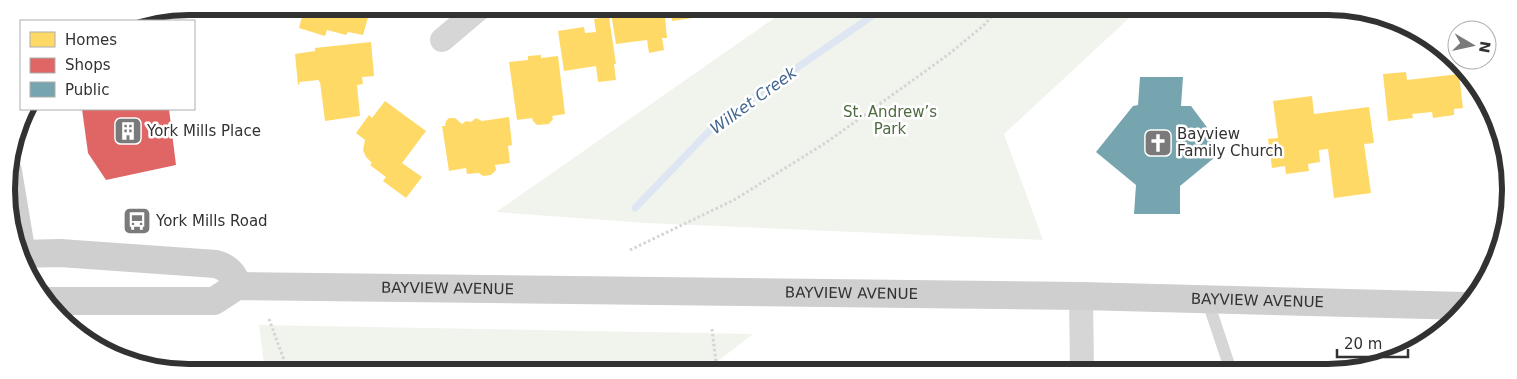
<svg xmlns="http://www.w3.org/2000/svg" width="1517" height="379" viewBox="0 0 1517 379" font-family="'DejaVu Sans',sans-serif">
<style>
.green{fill:#f0f4ed}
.homes{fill:#ffd966}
.shops{fill:#e06666}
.public{fill:#76a5af}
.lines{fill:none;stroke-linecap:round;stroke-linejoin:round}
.stream{stroke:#dde6f2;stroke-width:7}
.path{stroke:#d5d5d5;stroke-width:3;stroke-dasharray:2.5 2.5;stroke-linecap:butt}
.lane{stroke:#d6d6d6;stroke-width:12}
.street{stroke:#d6d6d6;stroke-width:24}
.secondary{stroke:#cfcfcf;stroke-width:28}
.labels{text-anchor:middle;stroke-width:5;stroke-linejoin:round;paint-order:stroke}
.park-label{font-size:15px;fill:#4e6c41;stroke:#fff}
.poi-label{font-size:15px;fill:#323232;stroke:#fff;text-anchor:start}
.street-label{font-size:15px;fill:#323232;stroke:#fff}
.water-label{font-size:16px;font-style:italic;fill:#436691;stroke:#fff}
.rim{fill:none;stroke:#323232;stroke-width:6}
</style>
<rect width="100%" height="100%" fill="#fff"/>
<g class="green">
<polygon points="790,7 1140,8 1004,134 1043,240 646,223 496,212"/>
<polygon points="259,325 753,334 705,371 265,371"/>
</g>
<g class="homes">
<polygon points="305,6 371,7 363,35 348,32 346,35 327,30 325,36 299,28"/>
<polygon points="610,7 664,7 667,38 662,38 664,50 649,53 647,40 616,44"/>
<polygon points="670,7 699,7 699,8 692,9 693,18 672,21"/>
<polygon points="609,17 616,64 614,64 616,80 598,82 596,66 564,71 558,31 584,27 585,33 596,32 594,19"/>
<polygon points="371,42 374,76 362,77 363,84 357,85 360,116 325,121 320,82 319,82 319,80 299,82 300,84 298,85 295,54 315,51 315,48"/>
<polygon points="541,55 541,58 558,56 565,114 552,116 553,119 549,124 537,125 533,121 532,118 517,120 509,62 528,60 528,56"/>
<polygon points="1406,72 1407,80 1459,74 1463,108 1454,109 1454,115 1433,118 1432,112 1412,114 1413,118 1388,121 1383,74"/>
<polygon points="1312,96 1314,114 1369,107 1374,143 1364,144 1371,193 1334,198 1328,149 1319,150 1320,162 1308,164 1309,171 1286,174 1285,166 1272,168 1268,139 1278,138 1273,101"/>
<polygon points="385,101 426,131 402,163 422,177 406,198 383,181 386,177 370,165 372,163 366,157 363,150 365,140 356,133 369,115 372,118"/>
<polygon points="509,117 512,145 508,146 510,163 495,165 496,170 491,175 483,176 479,173 467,174 466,168 449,171 442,126 445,126 446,121 449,118 455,118 462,124 466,121 471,122 476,118 482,121"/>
<polygon points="1499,132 1505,142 1505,156 1499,157 1497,140 1500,140"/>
</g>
<polygon class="shops" points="82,109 169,109 176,165 106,180 88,153"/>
<polygon class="public" points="1140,77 1183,77 1181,106 1191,106 1209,130 1205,133 1220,153 1180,186 1180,214 1134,214 1136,185 1096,152 1133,106 1138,105"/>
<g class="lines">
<polyline class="stream" points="635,208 717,123 885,7"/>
<g class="path">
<polyline points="630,250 734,200 827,142 949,54 984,25 1000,7"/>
<polyline points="269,319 288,371"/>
<polyline points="712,329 717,371"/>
</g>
<polyline class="lane" points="1207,299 1231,371"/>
<g class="street">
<polyline points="442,40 481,7"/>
<polyline points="1081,296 1082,371"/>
</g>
<g class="secondary">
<polyline points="8,171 23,261"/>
<path d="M19 254 60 253 216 264C227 267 235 274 237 286"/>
<path id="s1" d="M44 301H214L237 286 1081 296 1466 306"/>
</g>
</g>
<defs>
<symbol id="building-square" viewBox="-11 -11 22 22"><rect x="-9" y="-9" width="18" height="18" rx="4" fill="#7a7a7a" stroke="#fff"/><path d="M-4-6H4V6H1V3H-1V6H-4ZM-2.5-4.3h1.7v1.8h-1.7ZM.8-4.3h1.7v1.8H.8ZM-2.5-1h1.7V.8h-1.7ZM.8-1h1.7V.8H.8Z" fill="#fff"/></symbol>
<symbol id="church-square" viewBox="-11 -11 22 22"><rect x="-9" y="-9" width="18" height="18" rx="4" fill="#7a7a7a" stroke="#fff"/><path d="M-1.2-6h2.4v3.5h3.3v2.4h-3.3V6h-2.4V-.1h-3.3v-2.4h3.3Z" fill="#fff"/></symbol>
<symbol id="bus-square" viewBox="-11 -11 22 22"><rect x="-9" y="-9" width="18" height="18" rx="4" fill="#7a7a7a" stroke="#fff"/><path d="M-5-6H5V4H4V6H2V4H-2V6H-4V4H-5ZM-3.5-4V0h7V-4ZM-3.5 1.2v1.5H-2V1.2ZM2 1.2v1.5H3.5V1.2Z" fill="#fff"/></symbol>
</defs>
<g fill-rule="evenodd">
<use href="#building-square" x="112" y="115" width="32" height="32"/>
<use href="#church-square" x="1142" y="127" width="32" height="32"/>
<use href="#bus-square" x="121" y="205" width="32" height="32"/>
</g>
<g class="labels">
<g class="park-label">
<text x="890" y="117">St. Andrew’s<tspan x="890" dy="17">Park</tspan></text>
</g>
<g class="poi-label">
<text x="147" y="136">York Mills Place</text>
<text x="1177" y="139">Bayview<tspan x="1177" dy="17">Family Church</tspan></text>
<text x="156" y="226">York Mills Road</text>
</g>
<g class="street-label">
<text dy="5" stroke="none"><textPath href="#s1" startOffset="408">BAYVIEW AVENUE</textPath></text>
<text dy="5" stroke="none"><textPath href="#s1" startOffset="812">BAYVIEW AVENUE</textPath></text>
<text dy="5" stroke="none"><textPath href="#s1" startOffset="1218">BAYVIEW AVENUE</textPath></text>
</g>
<g class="water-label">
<text transform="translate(753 100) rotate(-36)" y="6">Wilket Creek</text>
</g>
</g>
<path d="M0 0H1517V379H0ZM189 15H1328A174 174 0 0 1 1502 189V190A174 174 0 0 1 1328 364H189A174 174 0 0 1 15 190V189A174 174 0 0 1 189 15Z" fill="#fff" fill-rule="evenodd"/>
<path class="rim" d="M189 15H1328A174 174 0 0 1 1502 189V190A174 174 0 0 1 1328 364H189A174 174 0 0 1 15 190V189A174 174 0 0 1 189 15Z"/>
<rect x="20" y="20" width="175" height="90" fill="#ffffff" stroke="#adadad"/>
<rect x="30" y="32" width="25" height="15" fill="#ffd966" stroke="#adadad"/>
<text x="65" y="45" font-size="15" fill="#323232">Homes</text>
<rect x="30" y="58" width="25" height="15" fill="#e06666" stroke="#adadad"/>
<text x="65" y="70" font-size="15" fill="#323232">Shops</text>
<rect x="30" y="82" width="25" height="15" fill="#76a5af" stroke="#adadad"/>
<text x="65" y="95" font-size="15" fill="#323232">Public</text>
<g transform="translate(1472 45) rotate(99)"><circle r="24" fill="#ffffff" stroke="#adadad"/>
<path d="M0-4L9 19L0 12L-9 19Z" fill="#7a7a7a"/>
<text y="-8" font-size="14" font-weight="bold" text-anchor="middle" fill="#323232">N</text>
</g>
<path d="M1337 349v8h71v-8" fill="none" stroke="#323232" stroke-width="2.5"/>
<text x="1344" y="349" font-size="15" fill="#323232" stroke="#ffffff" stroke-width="4" paint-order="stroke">20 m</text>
</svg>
